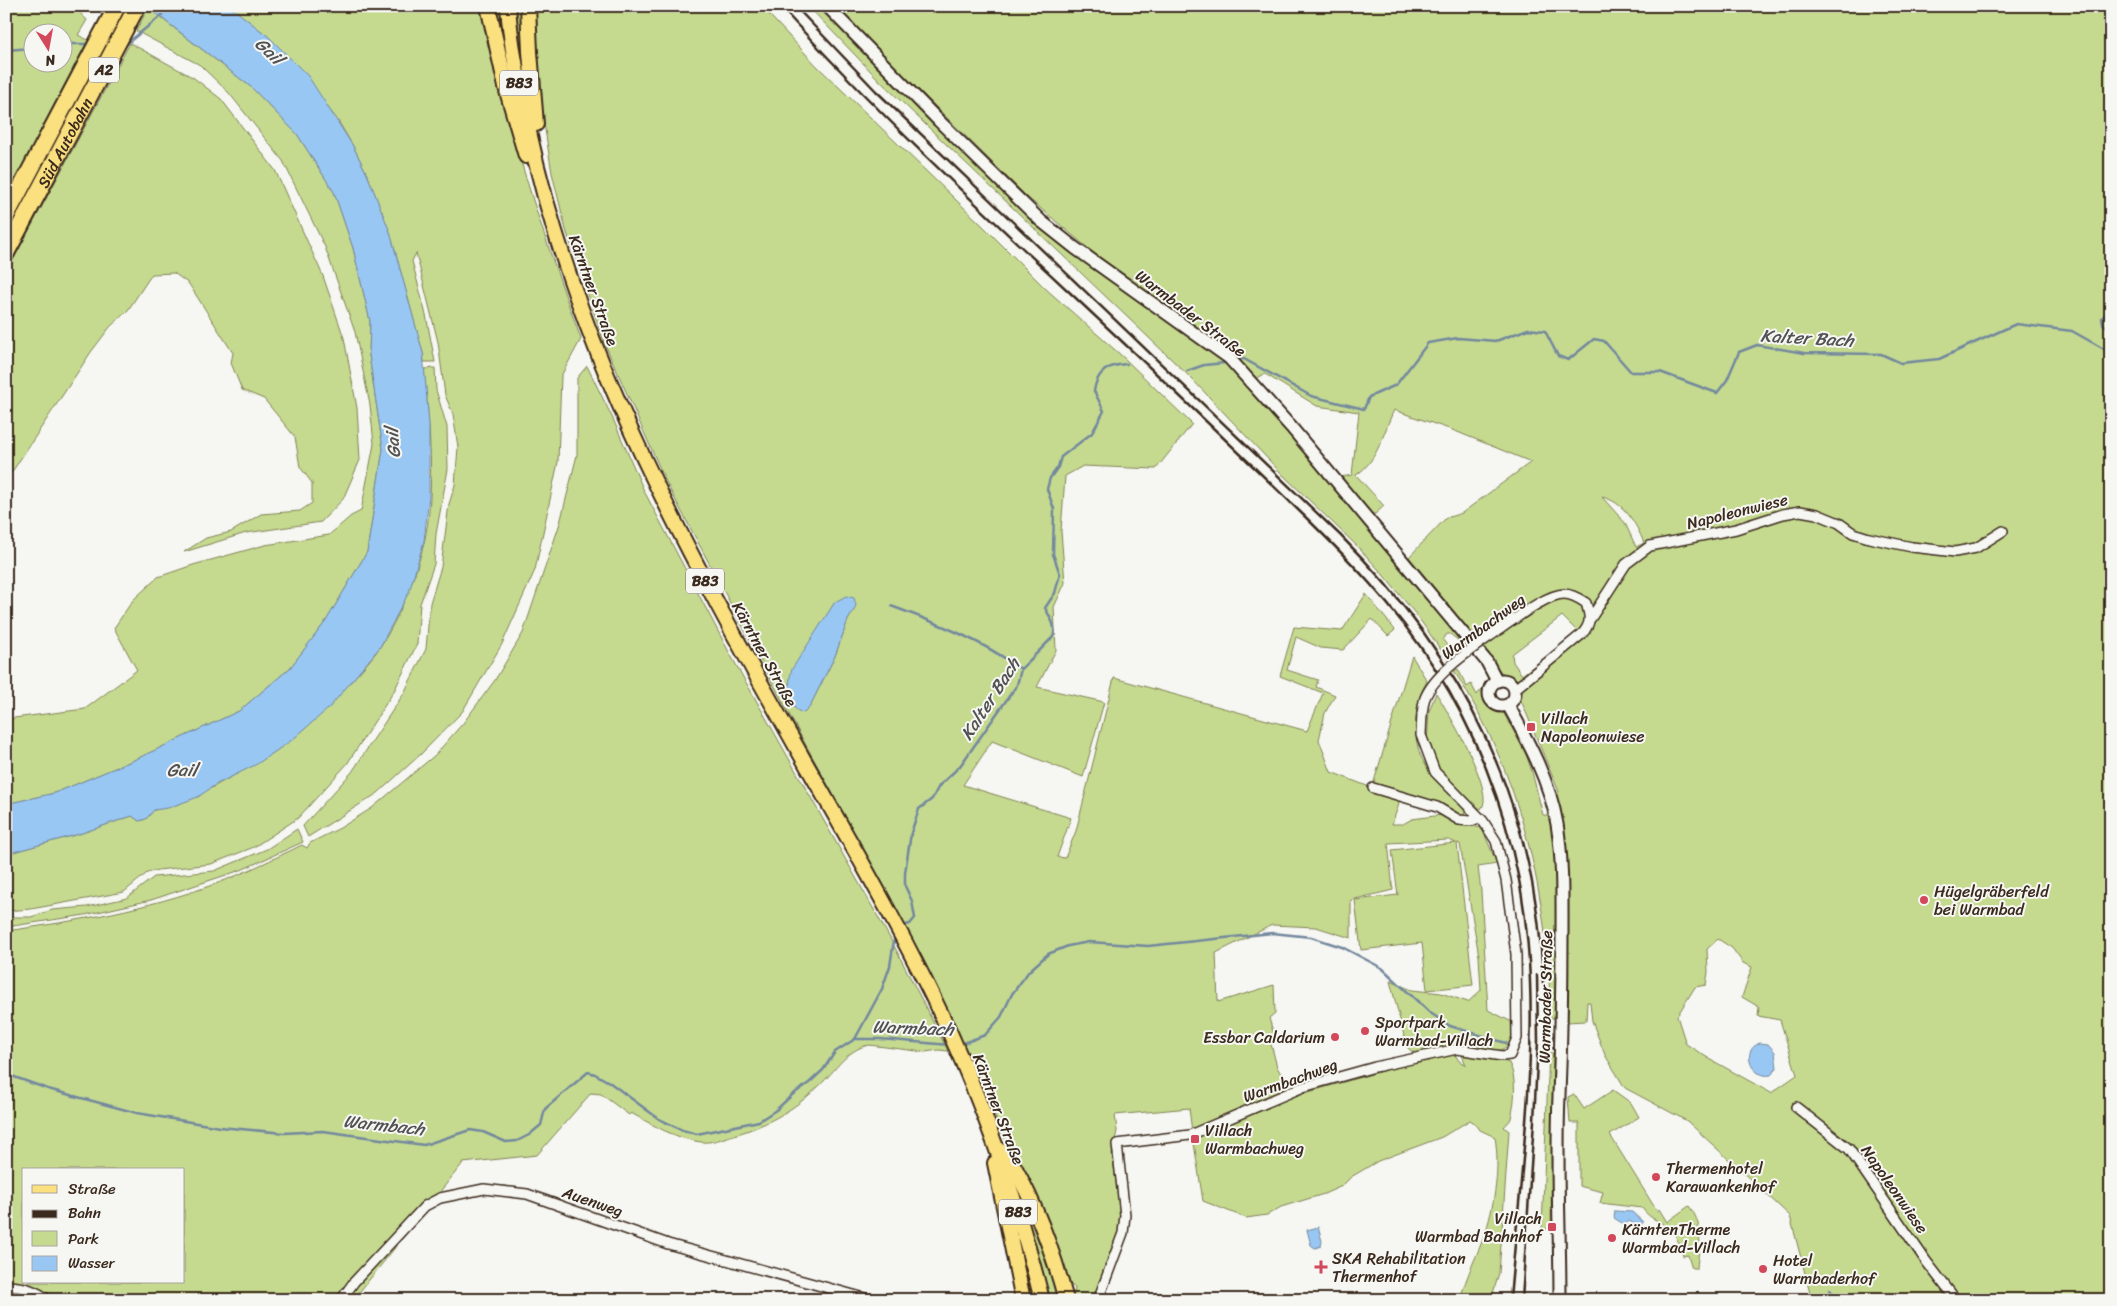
<svg xmlns="http://www.w3.org/2000/svg" width="2117" height="1306" viewBox="0 0 2117 1306" font-family="Sriracha,sans-serif">
<style>
.green{fill:#c5da8f;stroke:#808256;fill-rule:evenodd}
.water{fill:#99c7f4;stroke:#73889e}
.lines{fill:none;stroke-linecap:round;stroke-linejoin:round}
.stream{stroke:#73889e;stroke-width:2.5}
.minor-casing{stroke:#3b2a1e;stroke-width:12}
.tertiary-casing{stroke:#3b2a1e;stroke-width:15}
.primary-casing{stroke:#3b2a1e;stroke-width:18}
.motorway-casing{stroke:#3b2a1e;stroke-width:20}
.minor{stroke:#f6f6f2;stroke-width:9}
.tertiary{stroke:#f6f6f2;stroke-width:11}
.primary{stroke:#fbe080;stroke-width:14}
.motorway{stroke:#fbe080;stroke-width:16}
.rail{stroke:#3b2a1e;stroke-width:2.5}
.minor-bridge-casing{stroke:#3b2a1e;stroke-width:12;stroke-linecap:butt}
.minor-bridge{stroke:#f6f6f2;stroke-width:9}
.poi-dot{fill:#d1495b;stroke:#f6f6f2;stroke-width:2}
.labels{text-anchor:middle;stroke-width:4;stroke-linejoin:round;paint-order:stroke}
.shield{fill:#f6f6f2;stroke:#73675e;stroke-width:1}
.shield-label{font-size:15px;font-weight:bold;fill:#3b2a1e}
.street-label{font-size:16px;fill:#3b2a1e;stroke:#f6f6f2}
.poi-label{font-size:16px;fill:#3b2a1e;stroke:#f6f6f2;text-anchor:start}
.water-label{font-size:18px;font-style:italic;fill:#525154;stroke:#f6f6f2}
</style>
<rect width="100%" height="100%" fill="#f6f6f2"/>
<filter id="ink" filterUnits="userSpaceOnUse"><feTurbulence type="fractalNoise" baseFrequency=".02" numOctaves="2"/><feDisplacementMap in="SourceGraphic" scale="10" xChannelSelector="R" yChannelSelector="G"/><feConvolveMatrix kernelMatrix="1 2 1 2 8 2 1 2 1" color-interpolation-filters="sRGB"/></filter>
<g filter="url(#ink)">
<g class="green">
<path d="M6 6H73L87 20 78 35 88 40 6 197ZM32 32H62V62H32Z"/>
<path d="M229 6H480C505 120 541 230 581 339L561 376 558 462 535 570 502 644 462 712 421 754 378 793 308 837 303 826 352 772 404 693 426 649 430 603 441 567 449 504 455 485 458 447 453 414 445 395 438 342 416 253 412 261 426 315 435 362H424L423 353 390 233 367 174 353 146 337 119 269 37Z"/>
<polygon points="492,6 501,6 514,90"/>
<polygon points="515,6 525,6 526,86 525,77"/>
<path d="M535 6H761L817 66 983 226 1046 289 1123 357 1192 424 1156 469 1083 466 1065 476 1061 531 1065 583 1054 607 1056 650 1037 687 1104 702 1083 777 992 741 963 785 1071 818 1057 857 1065 858 1076 831 1114 678 1307 731 1323 693 1280 676 1294 627 1342 631 1366 594 1395 630 1388 636 1372 619 1343 650 1321 648 1296 637 1287 670 1318 680 1316 687 1335 695 1325 713 1319 740 1331 772 1398 798 1399 804 1392 824H1403L1412 819 1442 815 1460 824 1482 828 1497 864 1478 867 1481 891 1488 1010 1514 1023C1513 1036 1511 1048 1496 1052L1420 1053 1412 1052 1407 1047 1390 981 1412 990 1441 993 1468 1002 1481 990 1479 956 1460 844 1457 843 1473 985 1427 990 1422 943 1361 950 1355 900 1398 895 1392 850 1456 843 1449 840 1388 843 1393 890 1351 900V938L1316 927 1272 925 1216 953 1218 1002 1274 985 1275 1013 1269 1018 1274 1035 1270 1040 1277 1067 1289 1088 1192 1132 1189 1108 1115 1115 1117 1131 1112 1154 1120 1207V1221L1118 1232 1095 1300H1073L1075 1288 1070 1284 1065 1283 1045 1218 1000 1128 956 1028 910 934 797 729 666 482 604 342 566 230 552 173 542 111ZM835 602 854 610 848 620 835 656 809 708 791 700 788 685 815 635Z"/>
<polygon points="808,6 822,6 1022,208 1220,355 1291,435 1458,636 1459,641 1450,634 1447,634 1443,640 1454,655 1448,660 1418,617 1380,571 1356,545 1283,475 1191,378 881,82"/>
<path d="M834 6H2111V1300H1812L1790 1216 1687 1121 1625 1088 1605 1055 1592 1021 1590 1002H1587L1586 1021 1566 1022 1555 794 1559 792 1513 681 1500 671 1476 638 1409 557 1446 518 1462 513 1531 462 1455 431 1394 410C1383 433 1378 461 1356 475L1384 506 1375 514H1370L1333 470 1335 469 1341 477 1352 475 1359 412 1317 406 1265 374 1255 379 1196 328 1101 259 1027 197ZM1602 497C1624 502 1636 523 1644 543L1636 547 1625 523ZM1562 616 1578 632 1522 675 1513 662 1512 654ZM1718 939 1732 948 1743 963 1752 967 1742 997 1759 1007 1758 1016 1780 1020 1797 1075 1771 1093 1708 1058 1686 1044 1677 1016 1695 987 1706 985 1708 972 1707 949Z"/>
<polygon points="148,8 251,87 297,134 334,192 353,248 370,321 369,355 383,449 367,552 326,621 290,668 239,711 134,760 55,793 6,804 6,719 85,709 137,670 114,628 133,600 158,577 193,565 265,545 329,535 351,516 361,511 374,444 370,405 355,332 325,247 283,161 229,93 200,65 136,31"/>
<polygon points="130,43 194,78 221,99 275,170 323,276 344,338 357,408 360,460 343,499 321,522 246,533 184,552 206,538 231,532 261,514 300,511 312,503 312,483 300,467 295,437 264,399 242,390 231,363 233,353 189,284 174,273 152,274 128,310 110,327 91,352 6,481 6,273"/>
<path d="M587 366 613 419 644 491 730 654 891 940 948 1051 939 1050 925 1052 869 1045C847 1049 835 1071 820 1085 792 1112 764 1127 727 1137 719 1140 710 1143 701 1142 676 1139 653 1125 631 1113L629 1115 601 1094 591 1093 537 1155 463 1163 353 1300H51L6 1283V931C77 921 147 909 215 884 245 873 273 859 302 845L307 848 310 843 340 828 372 808 435 755 464 722 495 680 523 633 560 523 577 455V378ZM24 1170H184V1282H24Z"/>
<path d="M435 368 436 390 447 427 448 469 436 534 434 564 420 604 417 644 394 691 347 764 298 818 254 847 211 864 158 870 147 873 124 892 31 909 6 911V854L79 834 132 816 139 821 146 819 154 810C186 805 212 787 240 772 286 749 323 715 356 676 364 667 373 657 380 647 400 616 415 579 424 543 436 493 429 421 424 369Z"/>
<path d="M1412 656 1427 681C1414 704 1410 740 1425 764 1434 779 1450 793 1462 805L1465 813 1462 817 1373 785Z"/>
<path d="M1458 669 1467 687 1471 684 1477 695 1482 689 1485 690 1490 705 1503 712 1525 751 1532 772 1543 815 1550 816 1554 833 1559 919 1558 1018H1550C1550 899 1520 772 1454 671Z"/>
<path d="M1436 693C1447 710 1497 794 1481 809L1470 802 1439 771 1427 744 1429 711Z"/>
<polygon points="297,829 303,842 241,870 151,900 85,915 6,927 6,917 31,917 52,910 87,907 127,898 154,877 214,871 267,849"/>
<polygon points="1549,1051 1553,1054 1551,1229 1542,1229"/>
<path d="M1454 1053 1459 1061 1466 1065 1461 1053 1494 1058 1509 1063C1517 1078 1515 1102 1511 1118 1510 1122 1506 1124 1504 1127L1509 1131 1499 1273 1491 1300H1460C1466 1276 1478 1254 1486 1231 1495 1201 1500 1168 1495 1137L1480 1130 1476 1124 1470 1120 1442 1137 1378 1161 1351 1177 1342 1186 1324 1194 1281 1207 1267 1215 1246 1218 1203 1201 1193 1137 1291 1097 1439 1055Z"/>
<path d="M1613 1090 1631 1103 1639 1117 1610 1135 1655 1208 1657 1211 1659 1209 1667 1222 1689 1206C1705 1227 1699 1244 1697 1268H1692L1688 1255 1683 1256C1680 1247 1678 1237 1671 1230 1661 1220 1651 1221 1642 1208L1600 1203 1603 1192 1579 1186V1123H1570L1568 1097 1574 1094 1584 1109Z"/>
<polygon points="1018,1182 1062,1300 1049,1300 1016,1184"/>
<polygon points="1009,1207 1037,1300 1027,1300"/>
<polygon points="6,1292 27,1294 37,1300 6,1300"/>
</g>
<g class="water">
<polygon points="146,6 231,7 269,37 308,76 353,146 367,174 390,232 423,353 429,424 429,496 424,541 409,592 380,647 329,708 292,740 257,764 215,785 198,797 168,808 154,810 146,819 139,821 132,816 79,834 6,854 6,804 55,793 134,760 239,711 290,668 326,621 367,552 383,449 369,355 370,321 353,248 334,192 297,134 251,87"/>
<path d="M846 596 854 598 856 605 854 610 848 620 835 656 809 708 804 713C785 710 788 681 792 669L835 602Z"/>
<path d="M1760 1043 1768 1044 1775 1052 1777 1068 1771 1075C1751 1079 1740 1050 1760 1043Z"/>
<polygon points="1615,1211 1632,1212 1643,1222 1640,1227 1629,1221 1625,1225 1614,1218"/>
<polygon points="1318,1227 1322,1241 1321,1246 1315,1248 1311,1245 1307,1230"/>
</g>
<g class="lines">
<g class="stream">
<polyline points="62,44 91,44"/>
<polyline points="124,46 162,15"/>
<polyline points="6,50 32,48"/>
<polyline points="2111,307 2102,318 2103,324 2111,330"/>
<polyline points="1239,359 1244,359 1311,396 1364,409 1369,397 1396,385 1428,343 1458,338 1496,341 1528,329 1545,331 1558,356 1568,360 1594,339 1604,341 1631,372 1660,372 1717,393 1727,380 1739,352 1757,345 1804,353 1881,354 1901,363 1939,359 2016,324 2072,331 2111,353"/>
<polyline points="1187,371 1204,365 1225,363"/>
<path d="M891 606C937 623 981 640 1021 669"/>
<path d="M902 926 910 924 915 918 912 901 905 886V873L911 833 919 809 932 799 939 786 960 766 1017 685 1021 669 1053 637C1057 627 1050 617 1045 608L1055 593 1060 574 1053 554 1054 509 1047 489 1050 478 1058 467 1061 457 1092 433 1104 411 1094 391C1097 371 1108 365 1127 364"/>
<polyline points="855,1039 882,989 890,966 895,934"/>
<polyline points="961,1044 985,1035 1001,1017 1012,994 1029,971 1048,954 1068,946 1089,942 1148,946 1272,933 1311,937 1342,947 1382,968 1429,1012 1450,1026 1506,1043"/>
<polyline points="1550,1048 1554,1048"/>
<polyline points="6,1074 48,1089 137,1113 220,1127 284,1133 323,1131 424,1145 470,1130 483,1132 506,1142 517,1141 529,1135 541,1125 545,1109 588,1072 595,1074 609,1082 659,1119 682,1130 697,1134 759,1121 776,1110 792,1095 809,1083 823,1070 835,1052 855,1039 880,1039 950,1045"/>
<polyline points="1830,1290 1839,1300"/>
</g>
<defs>
<g id="minor">
<polyline points="1591,618 1626,564 1650,546 1736,529 1783,514 1800,511 1817,514 1839,523 1853,533 1869,538 1912,547 1955,552 1976,548 2003,531"/>
<path d="M1500 629C1515 619 1547 594 1564 594 1572 594 1580 599 1586 603 1590 616 1592 623 1582 634L1515 689"/>
<polyline points="1373,788 1437,807 1459,820 1471,821 1479,818"/>
<polyline points="1796,1107 1849,1149 1926,1261 1956,1300"/>
<path d="M6 1286C21 1286 36 1290 48 1300"/>
<polyline points="341,1300 354,1282 425,1206 440,1198 484,1189 527,1194 668,1244 872,1300"/>
<polyline points="1098,1300 1123,1233 1125,1215 1117,1144 1190,1135 1303,1087 1375,1067 1457,1049 1502,1056 1510,1055 1517,1038 1516,954 1506,880 1496,841 1483,821 1435,772 1421,735 1422,714"/>
</g>
<g id="tertiary">
<polyline points="827,6 939,121 1041,221 1075,248 1229,358 1291,427 1487,662 1497,681"/>
<circle cx="1502" cy="693" r="13"/>
<path d="M1508 705C1528 741 1550 782 1557 824 1563 861 1562 899 1562 937 1562 990 1561 1043 1559 1096 1556 1164 1560 1232 1560 1300"/>
</g>
<g id="primary">
<polyline points="488,6 507,91 526,156"/>
<path d="M508 6C511 49 520 90 529 132 578 359 693 563 806 764 856 852 907 940 950 1033 989 1119 1019 1208 1042 1300"/>
<polyline points="528,6 530,52 536,124"/>
<path d="M1005 1151C1033 1197 1052 1248 1066 1300"/>
<polyline points="995,1163 1023,1300"/>
</g>
<g id="motorway">
<polyline points="6,216 117,6"/>
<path id="s1" d="M6 253 137 6"/>
</g>
</defs>
<use href="#minor" class="minor-casing"/>
<use href="#tertiary" class="tertiary-casing"/>
<use href="#primary" class="primary-casing"/>
<use href="#motorway" class="motorway-casing"/>
<use href="#minor" class="minor"/>
<use href="#tertiary" class="tertiary"/>
<use href="#primary" class="primary"/>
<use href="#motorway" class="motorway"/>
<g class="rail">
<path d="M780 6C900 139 1037 260 1167 384 1209 424 1251 464 1293 505 1345 555 1395 606 1434 667 1475 730 1504 805 1519 880 1545 1014 1521 1164 1510 1300"/>
<path d="M795 6 876 91 1340 535C1465 660 1537 804 1543 983"/>
<polyline points="1522,1300 1534,1121 1538,1041 1537,975"/>
</g>
<defs>
<path id="minor-bridge" d="M1422 714C1423 709 1423 703 1425 698 1435 672 1478 645 1500 629"/>
</defs>
<use href="#minor-bridge" class="minor-bridge-casing"/>
<use href="#minor-bridge" class="minor-bridge"/>
</g>
</g>
<g class="poi-dot">
<rect x="1526" y="722" width="10" height="10" rx="2.5"/>
<circle cx="1924" cy="900" r="5"/>
<circle cx="1365" cy="1031" r="5"/>
<circle cx="1335" cy="1037" r="5"/>
<rect x="1190" y="1134" width="10" height="10" rx="2.5"/>
<circle cx="1656" cy="1177" r="5"/>
<rect x="1547" y="1222" width="10" height="10" rx="2.5"/>
<circle cx="1612" cy="1238" r="5"/>
<path d="M1318.5 1259.5h5v5h5v5h-5v5h-5v-5h-5v-5h5z"/>
<circle cx="1763" cy="1269" r="5"/>
</g>
<g class="labels">
<g class="shield">
<rect x="89" y="57.5" width="30" height="25" rx="4"/>
<rect x="500" y="70.5" width="38" height="25" rx="4"/>
<rect x="686" y="568.5" width="38" height="25" rx="4"/>
<rect x="999" y="1199.5" width="38" height="25" rx="4"/>
</g>
<g class="shield-label">
<text x="104" y="75">A2</text>
<text x="519" y="88">B83</text>
<text x="705" y="586">B83</text>
<text x="1018" y="1217">B83</text>
</g>
<g class="street-label">
<text dy="6" stroke="none"><textPath href="#s1" startOffset="125">Süd Autobahn</textPath></text>
<text transform="translate(594 290) rotate(70)" y="6">Kärntner Straße</text>
<text transform="translate(1191 313) rotate(37)" y="6">Warmbader Straße</text>
<text transform="translate(1737 511) rotate(-14)" y="6">Napoleonwiese</text>
<text transform="translate(1483 626) rotate(-36)" y="6">Warmbachweg</text>
<text transform="translate(765 654) rotate(61)" y="6">Kärntner Straße</text>
<text transform="translate(1545 997) rotate(-89)" y="6">Warmbader Straße</text>
<text transform="translate(1290 1080) rotate(-20)" y="6">Warmbachweg</text>
<text transform="translate(999 1109) rotate(69)" y="6">Kärntner Straße</text>
<text transform="translate(1895 1189) rotate(55)" y="6">Napoleonwiese</text>
<text transform="translate(593 1201) rotate(19)" y="6">Auenweg</text>
</g>
<g class="poi-label">
<text x="1541" y="724">Villach<tspan x="1541" dy="18">Napoleonwiese</tspan></text>
<text x="1934" y="897">Hügelgräberfeld<tspan x="1934" dy="18">bei Warmbad</tspan></text>
<text x="1375" y="1028">Sportpark<tspan x="1375" dy="18">Warmbad-Villach</tspan></text>
<text x="1325" y="1043" text-anchor="end">Essbar Caldarium</text>
<text x="1205" y="1136">Villach<tspan x="1205" dy="18">Warmbachweg</tspan></text>
<text x="1666" y="1174">Thermenhotel<tspan x="1666" dy="18">Karawankenhof</tspan></text>
<text x="1542" y="1224" text-anchor="end">Villach<tspan x="1542" dy="18">Warmbad Bahnhof</tspan></text>
<text x="1622" y="1235">KärntenTherme<tspan x="1622" dy="18">Warmbad-Villach</tspan></text>
<text x="1332" y="1264">SKA Rehabilitation<tspan x="1332" dy="18">Thermenhof</tspan></text>
<text x="1773" y="1266">Hotel<tspan x="1773" dy="18">Warmbaderhof</tspan></text>
</g>
<g class="water-label">
<text transform="translate(269 51) rotate(43)" y="6">Gail</text>
<text transform="translate(1807 338) rotate(3)" y="6">Kalter Bach</text>
<text transform="translate(393 443) rotate(-95)" y="6">Gail</text>
<text transform="translate(990 699) rotate(-57)" y="6">Kalter Bach</text>
<text x="182" y="776">Gail</text>
<text transform="translate(913 1028) rotate(2)" y="6">Warmbach</text>
<text transform="translate(384 1125) rotate(6)" y="6">Warmbach</text>
</g>
</g>
<rect width="2117" height="1306" fill="none" stroke="#f6f6f2" stroke-width="25"/>
<rect x="12" y="12" width="2092" height="1281" fill="none" stroke="#3b2a1e" stroke-width="2" filter="url(#ink)"/>
<rect x="22" y="1168" width="162" height="115" fill="#f6f6f2" stroke="#aba49d"/>
<rect x="32" y="1185" width="25" height="8" fill="#fbe080" stroke="#aba49d"/>
<text x="68" y="1194" font-size="15" fill="#3b2a1e">Straße</text>
<rect x="32" y="1210" width="25" height="8" fill="#3b2a1e" stroke="#aba49d"/>
<text x="68" y="1218" font-size="15" fill="#3b2a1e">Bahn</text>
<rect x="32" y="1231" width="25" height="15" fill="#c5da8f" stroke="#aba49d"/>
<text x="68" y="1244" font-size="15" fill="#3b2a1e">Park</text>
<rect x="32" y="1256" width="25" height="15" fill="#99c7f4" stroke="#aba49d"/>
<text x="68" y="1268" font-size="15" fill="#3b2a1e">Wasser</text>
<g transform="translate(48 48) rotate(169)"><circle r="24" fill="#f6f6f2" stroke="#aba49d"/>
<path d="M0-4L9 19L0 12L-9 19Z" fill="#d1495b"/>
<text y="-8" font-size="14" font-weight="bold" text-anchor="middle" fill="#3b2a1e">N</text>
</g>
</svg>
